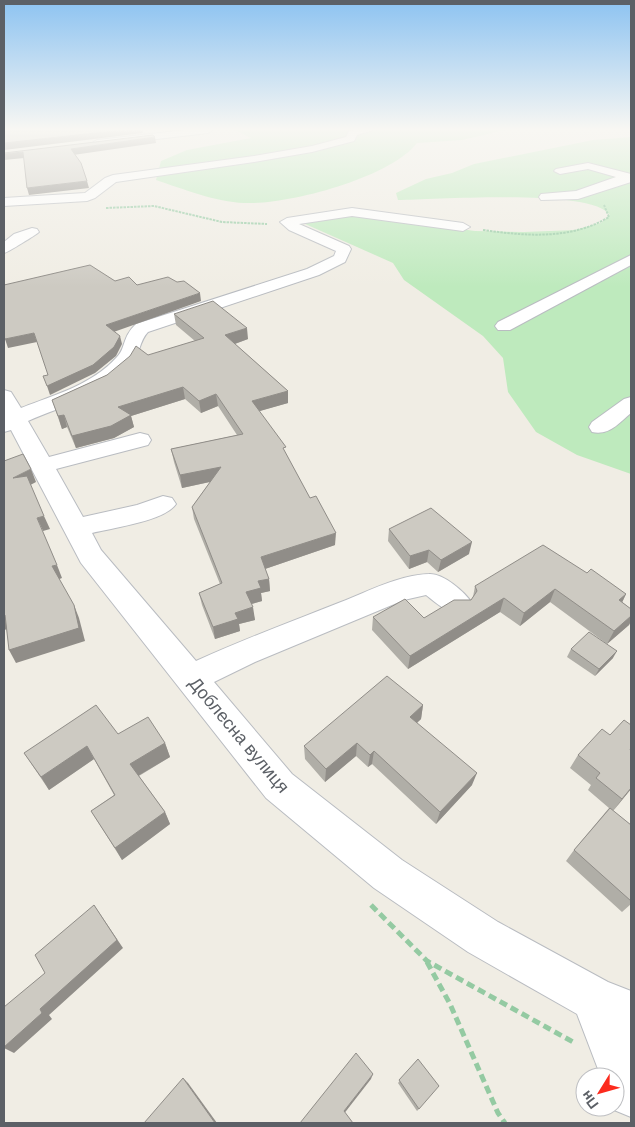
<svg xmlns="http://www.w3.org/2000/svg" width="635" height="1127" viewBox="0 0 635 1127" font-family="Helvetica,sans-serif">
<style>
.green{fill:#beeabd}
.lines{fill:none;stroke-linecap:round;stroke-linejoin:round}
.minor-casing{stroke:#b9bcc1;stroke-width:2}
.path-far1{stroke:#94caa2;stroke-width:2;stroke-dasharray:2.5 1;stroke-linecap:butt}
.path{stroke:#94caa2;stroke-width:5;stroke-dasharray:8 4.5;stroke-linecap:butt}
.minor{fill:#fff;fill-rule:evenodd}
.wall{fill:#b0aea7}
.shaded-wall{fill:#908d88}
.building{fill:#cdcac2;stroke:#908d88}
.labels{text-anchor:middle;stroke-width:4;stroke-linejoin:round;paint-order:stroke}
.near-street-label{font-size:18px;fill:#5c6066;stroke:#fff}
</style>
<rect width="100%" height="100%" fill="#f0ede4"/>
<g class="green">
<path d="M235 130H505L462 140 417 143C390 178 288 205 244 203 216 202 183 189 156 180L161 161 187 150 251 138Z"/>
<path d="M631 137V474L577 455 536 432 508 392 503 358 483 336 404 280 393 263 303 223 350 214 475 231 524 232 575 230 601 223 610 215C591 188 435 200 398 200L396 193 426 179 452 173 474 164 593 140Z"/>
</g>
<g class="lines">
<defs>
<g id="minor">
<polygon points="186,130 213,130 208,133 97,146 92,143 97,140"/>
<polygon points="355,130 373,130 357,135 354,141 312,152 254,162 116,182 95,198 87,201 4,206 4,198 85,193 105,178 113,175 254,156 312,146 346,137 349,131"/>
<polygon points="588,163 631,174 631,182 578,199 541,200 539,197 541,194 576,191 616,177 588,169 560,174 554,171 556,169"/>
<path d="M352 208 463 223 470 227 463 231 352 216 299 224 349 246 351 249 345 262 319 275 148 332C139 341 140 355 131 366 104 396 64 405 28 421L49 457 140 433 148 435 151 440 148 445 56 469 83 517 137 505 163 496 172 498 176 504C165 521 112 528 92 533L101 550 196 661C244 639 293 621 341 602 369 591 399 575 429 574 443 573 465 592 472 603L467 611C450 616 440 606 426 595L404 600 255 662 214 682 292 774 402 860 498 922 608 982 631 991V1117L614 1110 615 1077H601L577 1014 468 952 374 888 266 798 81 563 11 430 4 432V390L11 392 21 408C54 395 92 385 117 357 126 348 122 337 136 324L307 269 334 256 336 251 289 230 280 222 287 218Z"/>
<path d="M32 228 37 229 39 232C37 234 7 253 4 253V242L14 234Z"/>
<polygon points="631,255 631,265 510,330 498,330 495,326 498,322"/>
<path d="M631 397V413C619 423 609 436 592 432L589 427 592 422 624 399Z"/>
</g>
</defs>
<use href="#minor" class="minor-casing"/>
<g class="path-far1">
<polyline points="106,208 154,206 222,222 267,224"/>
<path d="M483 230C526 236 571 240 609 217L604 205"/>
</g>
<g class="path">
<polyline points="371,905 427,961 573,1042"/>
<polyline points="427,962 450,1004 498,1113 505,1123"/>
</g>
<use href="#minor" class="minor"/>
</g>
<g class="wall">
<polygon points="174,314 248,339 235,344 288,391 288,403 259,411 286,454 335,545 265,569 269,579 270,591 261,593 262,601 251,604 255,620 239,624 240,631 215,639 202,605 199,593 220,584 194,519 192,507 210,482 182,488 174,462 171,449 237,435 218,406 201,413 185,399 131,416 134,427 114,438 76,448 67,427 62,429 52,400 107,375 195,341 176,325"/>
<polygon points="389,529 469,554 438,572 427,562 409,569 388,541"/>
<polygon points="587,573 626,594 622,602 631,609 631,621 629,625 607,644 550,602 520,626 500,612 408,669 372,630 373,617 424,618 471,600 473,597 475,586"/>
<polygon points="571,649 613,658 595,676 567,657"/>
<polygon points="423,705 421,719 417,723 472,785 436,824 372,764 368,767 356,756 325,782 305,759 304,746"/>
<polygon points="631,725 631,789 613,811 631,825 631,904 622,912 566,861 574,850 609,808 588,790 591,785 570,768 578,755 610,735"/>
<polygon points="118,734 165,743 170,757 139,776 165,812 170,824 122,860 91,811 114,795 94,759 49,790 24,753"/>
<polygon points="418,1059 419,1109 417,1111 398,1083"/>
</g>
<g class="shaded-wall">
<polygon points="123,130 142,130 143,133 4,150 4,143"/>
<polygon points="155,137 156,143 73,155 71,149"/>
<polygon points="23,152 24,158 4,160 4,154"/>
<polygon points="87,181 89,188 29,195 27,188"/>
<polygon points="200,293 201,301 108,334 106,325"/>
<polygon points="247,328 248,339 226,347 225,335"/>
<polygon points="34,333 37,342 8,348 5,339"/>
<polygon points="120,336 122,344 116,356 95,373 50,395 47,386"/>
<polygon points="183,387 185,399 131,416 134,427 114,438 76,448 72,436 118,407"/>
<polygon points="288,391 288,403 253,413 252,401"/>
<polygon points="216,394 218,406 201,413 199,401"/>
<polygon points="64,415 67,427 62,429 58,416"/>
<polygon points="221,467 223,479 182,488 180,475"/>
<polygon points="31,469 36,482 19,491 13,478"/>
<polygon points="44,516 50,529 43,531 37,518"/>
<polygon points="336,533 335,545 262,570 261,557"/>
<polygon points="472,542 469,554 438,572 441,560"/>
<polygon points="429,550 427,562 409,569 410,556"/>
<polygon points="57,565 62,578 57,580 52,566"/>
<polygon points="269,579 270,591 261,593 262,601 248,605 246,592 258,581"/>
<polygon points="555,589 550,602 520,626 524,613"/>
<polygon points="626,594 620,607 619,600"/>
<polygon points="504,598 500,612 408,669 410,656"/>
<polygon points="74,605 79,618 85,641 16,663 9,650"/>
<polygon points="253,607 255,620 239,624 240,631 215,639 213,627 235,613"/>
<polygon points="4,615 5,615 12,628 4,630"/>
<polygon points="631,616 631,621 629,625 607,644 614,631"/>
<polygon points="617,651 613,658 595,676 599,669"/>
<polygon points="423,705 421,719 408,731 410,717"/>
<polygon points="165,743 170,757 136,777 130,764"/>
<polygon points="357,743 356,756 325,782 326,769"/>
<polygon points="87,746 94,759 49,790 41,777"/>
<polygon points="374,751 372,764 368,767 370,755"/>
<polygon points="477,773 472,785 436,824 440,812"/>
<polygon points="631,788 631,789 613,811 622,799"/>
<polygon points="165,812 170,824 122,860 115,848"/>
<polygon points="94,905 123,948 49,1015 52,1019 14,1053 4,1048 4,1047 40,1009"/>
<polygon points="373,1074 371,1079 343,1115 344,1111"/>
<polygon points="183,1078 188,1083 217,1123 215,1123"/>
</g>
<g class="building">
<polygon points="4,130 123,130 4,143"/>
<polygon points="153,135 155,137 71,149 81,163 87,181 27,188 23,152 4,154 4,153"/>
<polygon points="90,265 115,281 129,277 137,285 168,277 177,282 184,281 200,293 106,325 120,336 114,347 93,365 47,386 43,376 48,375 34,333 5,339 4,337 4,285"/>
<polygon points="213,301 247,328 225,335 288,391 252,401 286,447 283,448 310,498 316,496 336,533 261,557 269,579 258,581 261,588 246,592 253,607 235,613 238,619 213,627 199,593 222,583 192,507 221,467 180,475 171,449 243,434 216,394 199,401 183,387 118,407 131,415 111,426 72,436 64,415 58,416 52,400 107,375 130,356 136,346 148,355 204,338 174,314"/>
<polygon points="23,454 31,469 13,478 27,476 44,516 37,518 57,565 52,566 74,605 79,628 9,650 5,615 4,615 4,461"/>
<polygon points="431,508 472,542 441,560 429,550 410,556 389,529"/>
<polygon points="543,545 587,573 591,569 626,594 619,600 631,609 631,616 614,631 555,589 524,613 504,598 410,656 373,617 405,599 424,618 454,600 471,600 477,591 475,586"/>
<polygon points="589,632 617,651 599,669 571,649"/>
<polygon points="387,676 423,705 410,717 477,773 440,812 374,751 370,755 357,743 326,769 304,746"/>
<polygon points="96,705 118,734 148,717 165,743 130,764 165,812 115,848 91,811 115,795 87,746 41,777 24,753"/>
<polygon points="624,720 631,725 631,748 630,750 631,751 631,788 622,799 596,778 600,773 578,755 602,729 610,735"/>
<polygon points="610,808 631,825 631,901 574,850"/>
<polygon points="94,905 117,940 40,1009 42,1013 4,1047 4,1007 45,973 35,955"/>
<polygon points="356,1053 373,1074 344,1111 353,1123 300,1123"/>
<polygon points="418,1059 439,1086 419,1109 399,1080"/>
<polygon points="183,1078 215,1123 144,1123"/>
</g>
<linearGradient id="sky" x2="0" y2="1"><stop stop-color="#8dc3f1"/><stop offset="0.45" stop-color="#f8f7f3"/><stop offset="1" stop-color="#f8f7f3" stop-opacity="0"/></linearGradient>
<rect width="635" height="287" fill="url(#sky)"/>
<g class="labels">
<g class="near-street-label">
<text transform="translate(239 735) rotate(50)" y="6">Доблесна вулиця</text>
</g>
</g>
<rect width="635" height="1127" fill="none" stroke="#5c6066" stroke-width="10"/>
<g transform="translate(600 1092) rotate(233)"><circle r="24" fill="#ffffff" stroke="#bebfc2"/>
<path d="M0-4L9 19L0 12L-9 19Z" fill="#fc2b1e"/>
<text y="-8" font-size="14" font-weight="bold" text-anchor="middle" fill="#5c6066">Пн</text>
</g>
</svg>
